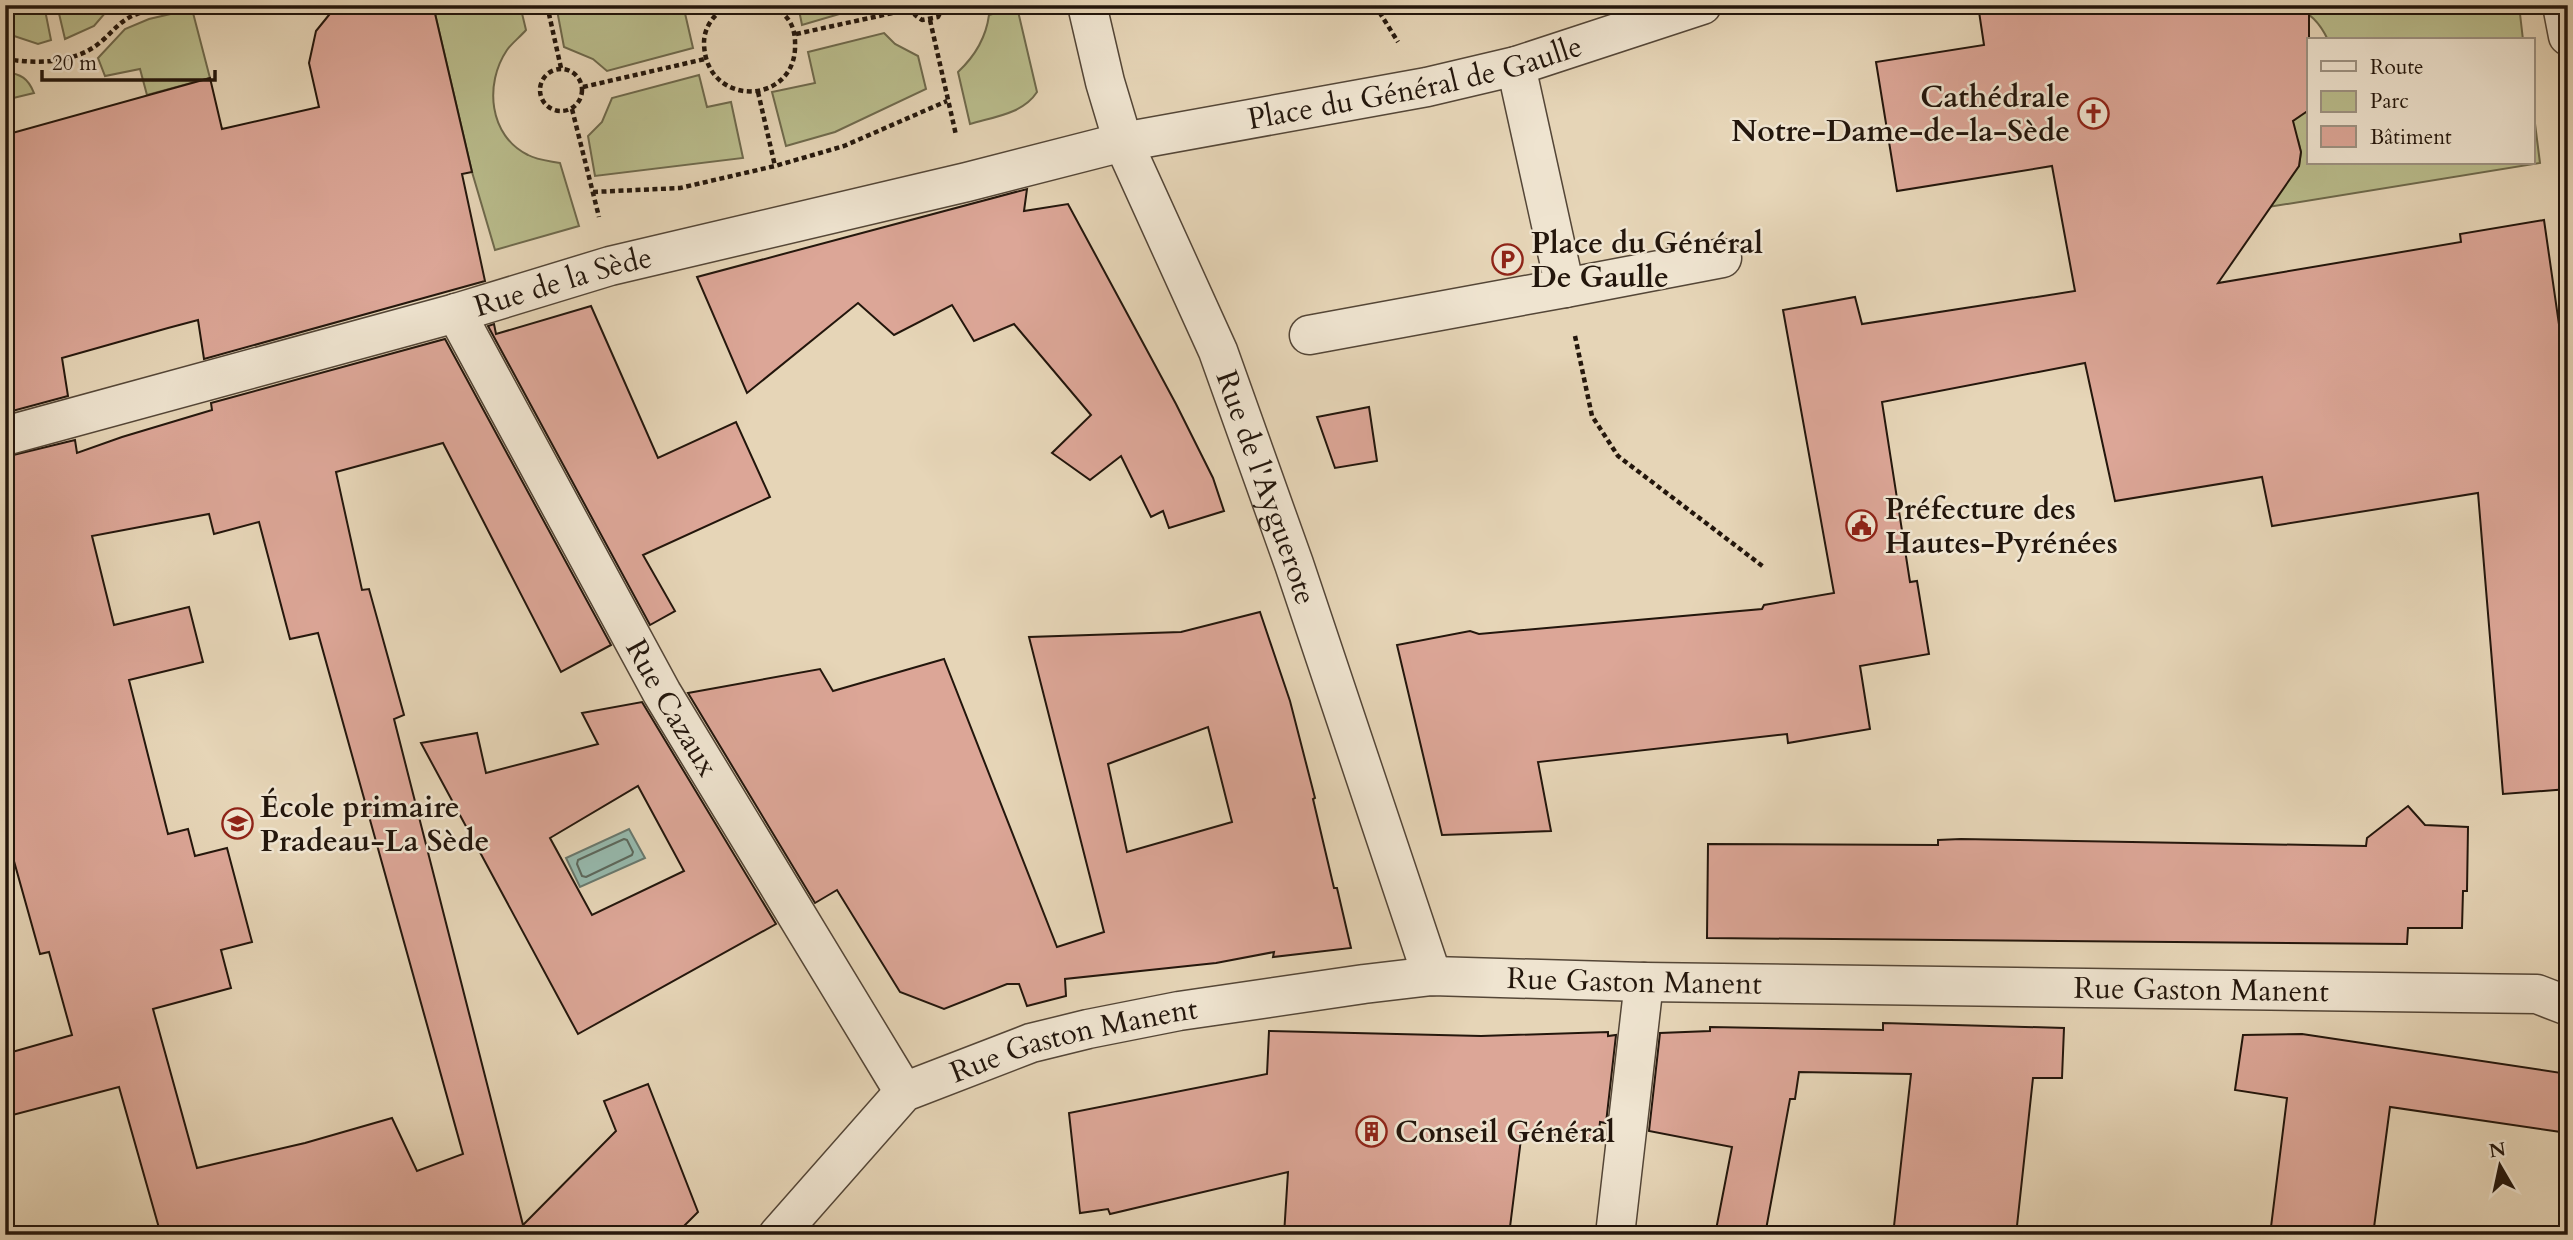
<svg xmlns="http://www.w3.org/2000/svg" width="2573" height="1240" viewBox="0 0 2573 1240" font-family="Cardo,serif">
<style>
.green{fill:#b9bc8c;stroke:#6e694c;stroke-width:2}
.water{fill:#96b9ad;stroke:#68786d;stroke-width:2}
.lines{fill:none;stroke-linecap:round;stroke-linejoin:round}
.shore{stroke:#5c685c;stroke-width:2}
.building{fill:#dca697;stroke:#23160c;stroke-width:2;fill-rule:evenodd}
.minor-casing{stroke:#544637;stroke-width:41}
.path{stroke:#23160c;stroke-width:4.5;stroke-dasharray:5 3.5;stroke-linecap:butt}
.minor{stroke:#efe4d0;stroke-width:38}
.labels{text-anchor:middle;stroke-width:5;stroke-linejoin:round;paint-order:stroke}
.street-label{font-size:30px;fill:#23160c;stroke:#efe4d0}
.poi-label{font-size:30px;font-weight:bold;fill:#23160c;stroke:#efe4d0;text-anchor:start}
</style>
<rect width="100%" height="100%" fill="#e6d5b7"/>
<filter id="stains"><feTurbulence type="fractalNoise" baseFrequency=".00286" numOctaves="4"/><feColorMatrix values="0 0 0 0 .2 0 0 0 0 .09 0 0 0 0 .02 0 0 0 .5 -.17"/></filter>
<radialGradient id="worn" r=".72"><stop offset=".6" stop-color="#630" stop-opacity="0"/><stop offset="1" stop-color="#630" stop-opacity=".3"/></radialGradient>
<g class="green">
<polygon points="5,5 44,5 51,40 38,44 5,33"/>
<polygon points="57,5 112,5 94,26 65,39"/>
<path d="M433 5H520L526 30C520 37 512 43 507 50 484 84 489 136 528 155 537 160 550 161 560 163L579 226 495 250 472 172Z"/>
<polygon points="567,5 698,5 684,9 693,48 607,71 593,59 564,47 557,10"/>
<polygon points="798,5 870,5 802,25"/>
<path d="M2291 5H2519L2523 40H2328C2320 23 2310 12 2291 5Z"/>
<path d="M1017 7 1037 92C1023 114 993 117 970 124L958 72C974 57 986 38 989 15Z"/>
<polygon points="192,9 210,78 147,95 140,69 105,76 98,58 125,29 149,19"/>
<polygon points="884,33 895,44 918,56 926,89 835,132 786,146 772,92 815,83 808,52"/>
<path d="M5 72C21 74 28 78 34 93L5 100Z"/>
<polygon points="699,75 707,107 731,102 743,158 595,176 588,136 602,122 612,98"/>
<polygon points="2533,108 2540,163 2250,210 2299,166 2301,152 2298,140 2282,123 2309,110 2309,163 2533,163"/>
</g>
<polygon class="water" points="629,829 645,858 580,887 566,858"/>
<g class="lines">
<polygon class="shore" points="624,839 627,840 633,852 632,855 586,877 582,876 577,864 578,860"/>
</g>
<g class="building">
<polygon points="351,5 433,5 472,172 462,174 485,281 204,359 198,320 168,328 62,358 68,396 5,413 5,135 210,78 222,129 319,107 309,63 316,31 333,10"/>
<polygon points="1978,5 2309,5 2309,110 2293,121 2301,152 2299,166 2218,283 2461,242 2460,234 2544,220 2568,387 2568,789 2503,794 2478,493 2272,526 2262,477 2115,501 2085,363 1882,402 1910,582 1917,581 1929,654 1860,666 1870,729 1788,743 1787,734 1538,762 1551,831 1442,835 1397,645 1470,631 1479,634 1762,609 1764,605 1834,593 1783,310 1855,297 1862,324 2075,291 2052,166 1897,191 1876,62 1984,45"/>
<polygon points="1027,189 1024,211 1068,204 1176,404 1213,478 1224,511 1169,528 1163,511 1151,517 1121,456 1090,480 1052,453 1091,415 1014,324 974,341 952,305 894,335 858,303 747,393 697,277"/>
<polygon points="591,306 658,458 736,422 770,497 643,555 675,611 650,625 488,326 494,324 496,334"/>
<path d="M445 339 611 645 561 672 443 443 336 472 362 590 369 589 404 715 394 719 523 1225 616 1131 604 1101 648 1084 698 1212 675 1235H161L119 1087 5 1117V1054L72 1035 49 952 40 954 5 829V457L75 440 77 453 122 437 212 410 211 403ZM209 514 214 534 259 522 290 639 318 633 463 1154 417 1171 392 1118 305 1143 197 1168 153 1009 231 988 221 950 252 942 227 848 195 856 188 829 168 834 129 680 203 662 189 607 114 625 92 536Z"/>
<polygon points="1369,407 1377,461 1335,468 1317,417"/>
<path d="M1260 612 1290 701 1315 798 1313 799 1334 888H1337L1351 948 1273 957 1274 952 1216 963 1065 979 1066 996 1027 1006 1019 984H1007L944 1009 900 992 837 890 815 903 688 693 820 669 833 691 944 659 1057 947 1104 932 1029 637 1181 632ZM1208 727 1232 822 1127 852 1108 764Z"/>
<path d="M642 702 776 924 578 1034 421 743 477 733 486 773 598 744 582 713ZM638 786 684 871 592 915 550 838Z"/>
<polygon points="2408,806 2425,825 2468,827 2467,891 2463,891 2462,928 2408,928 2407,944 1707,938 1708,844 1938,845 1938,840 1961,839 2366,846 2367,838"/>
<polygon points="1883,1023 2064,1028 2062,1078 2033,1078 2016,1235 1893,1235 1911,1074 1799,1072 1795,1099 1790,1099 1765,1235 1715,1235 1732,1147 1649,1131 1660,1033 1710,1031 1710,1027 1883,1030"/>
<polygon points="1269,1031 1481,1036 1608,1032 1608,1036 1616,1035 1606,1123 1600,1122 1598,1140 1522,1131 1509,1235 1284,1235 1288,1172 1110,1214 1108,1209 1080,1213 1069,1113 1267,1074"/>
<polygon points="2302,1034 2568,1074 2568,1133 2390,1107 2373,1235 2270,1235 2287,1098 2235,1090 2243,1035"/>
</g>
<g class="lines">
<defs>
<g id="minor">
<path id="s1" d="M1087 5 1105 82 1123 142 1218 351 1294 564 1432 976"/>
<polyline points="2562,5 2568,36"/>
<polyline points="1565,288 1722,258"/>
<path id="s2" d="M456 313 662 693 904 1092"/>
<polyline points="1309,335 1565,288 1516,66"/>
<path id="s3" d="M5 436 456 313 610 266 967 182 1123 142 1427 87 1516 66 1702 5"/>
<path id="s4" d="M778 1235 904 1092 1031 1043 1088 1029 1179 1011 1364 984 1432 976 1644 982 2537 994 2568 1006"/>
<polyline points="1615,1235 1644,982"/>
</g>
</defs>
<use href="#minor" class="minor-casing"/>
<g class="path">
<polyline points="547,5 561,68"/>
<path d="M729 5C715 13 704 26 704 43 705 107 792 106 795 49 796 27 790 17 772 5"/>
<polyline points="911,5 915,15 922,20 938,17 944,5"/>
<polyline points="1375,5 1398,42"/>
<polyline points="930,20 956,135"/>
<polyline points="796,34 911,9"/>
<path d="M5 59C38 64 77 64 103 40 114 30 122 19 137 14 148 9 162 8 174 5"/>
<circle cx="561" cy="90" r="21"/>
<polyline points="583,87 705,59"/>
<polyline points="758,92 775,166"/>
<polyline points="572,109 599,217"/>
<polyline points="593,192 680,188 775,166 844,146 947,101"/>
<polyline points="1575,336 1592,416 1618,456 1765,568"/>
</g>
<use href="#minor" class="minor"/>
</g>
<defs>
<symbol id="church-ring" viewBox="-11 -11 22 22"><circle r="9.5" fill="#efe4d0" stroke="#8f2418" stroke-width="1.5"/><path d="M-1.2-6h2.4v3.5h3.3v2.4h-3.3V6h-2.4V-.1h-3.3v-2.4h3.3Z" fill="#8f2418"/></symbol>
<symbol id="parking-ring" viewBox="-11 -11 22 22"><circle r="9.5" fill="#efe4d0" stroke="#8f2418" stroke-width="1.5"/><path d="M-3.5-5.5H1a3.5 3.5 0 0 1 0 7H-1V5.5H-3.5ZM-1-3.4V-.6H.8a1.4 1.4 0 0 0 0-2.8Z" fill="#8f2418"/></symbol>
<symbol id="civic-ring" viewBox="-11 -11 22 22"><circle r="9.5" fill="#efe4d0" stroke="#8f2418" stroke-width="1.5"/><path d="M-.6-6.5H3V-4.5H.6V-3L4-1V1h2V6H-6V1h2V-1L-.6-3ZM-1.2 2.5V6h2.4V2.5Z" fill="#8f2418"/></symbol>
<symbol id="school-ring" viewBox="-11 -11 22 22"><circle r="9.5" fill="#efe4d0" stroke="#8f2418" stroke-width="1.5"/><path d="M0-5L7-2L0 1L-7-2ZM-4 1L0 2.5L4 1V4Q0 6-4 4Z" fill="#8f2418"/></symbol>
<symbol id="building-ring" viewBox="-11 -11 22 22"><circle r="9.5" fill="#efe4d0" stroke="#8f2418" stroke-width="1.5"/><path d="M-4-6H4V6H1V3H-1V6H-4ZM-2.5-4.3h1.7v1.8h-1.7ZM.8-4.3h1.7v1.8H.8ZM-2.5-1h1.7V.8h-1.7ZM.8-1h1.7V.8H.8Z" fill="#8f2418"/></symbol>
</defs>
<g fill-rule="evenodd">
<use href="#church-ring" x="2076" y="96" width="35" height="35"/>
<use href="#parking-ring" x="1490" y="242" width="35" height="35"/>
<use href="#civic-ring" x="1844" y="508" width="35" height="35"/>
<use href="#school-ring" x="220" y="806" width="35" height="35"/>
<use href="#building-ring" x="1354" y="1114" width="35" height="35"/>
</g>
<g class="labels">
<g class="street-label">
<text dy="10" stroke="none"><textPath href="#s3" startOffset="1454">Place du Général de Gaulle</textPath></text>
<text dy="10" stroke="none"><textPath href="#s3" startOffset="579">Rue de la Sède</textPath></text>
<text dy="10" stroke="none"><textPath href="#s1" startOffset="516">Rue de l'Ayguerote</textPath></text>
<text dy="10" stroke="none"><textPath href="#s2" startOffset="450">Rue Cazaux</textPath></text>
<text dy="10" stroke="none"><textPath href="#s4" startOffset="936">Rue Gaston Manent</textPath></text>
<text dy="10" stroke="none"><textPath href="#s4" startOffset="1503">Rue Gaston Manent</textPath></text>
<text dy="10" stroke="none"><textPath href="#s4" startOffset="369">Rue Gaston Manent</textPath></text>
</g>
<g class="poi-label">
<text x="2070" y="107" text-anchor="end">Cathédrale<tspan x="2070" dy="34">Notre-Dame-de-la-Sède</tspan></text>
<text x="1531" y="253">Place du Général<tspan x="1531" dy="34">De Gaulle</tspan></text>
<text x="1885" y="519">Préfecture des<tspan x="1885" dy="34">Hautes-Pyrénées</tspan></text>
<text x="260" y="817">École primaire<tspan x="260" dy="34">Pradeau-La Sède</tspan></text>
<text x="1395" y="1142">Conseil Général</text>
</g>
</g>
<rect width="2573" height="1240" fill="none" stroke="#e6d5b7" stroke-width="28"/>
<rect x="7" y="7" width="2559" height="1226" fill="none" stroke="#23160c" stroke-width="3.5"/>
<rect x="14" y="14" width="2545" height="1212" fill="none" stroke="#23160c" stroke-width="2"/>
<rect x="2307" y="38" width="228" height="126" fill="#efe4d0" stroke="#9d9282" stroke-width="2"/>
<rect x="2321" y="61" width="35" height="10" fill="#efe4d0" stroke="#9d9282" stroke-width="2"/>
<text x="2370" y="74" font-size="21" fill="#23160c">Route</text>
<rect x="2321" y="91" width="35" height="21" fill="#b9bc8c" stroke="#9d9282" stroke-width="2"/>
<text x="2370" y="108" font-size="21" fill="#23160c">Parc</text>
<rect x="2321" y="126" width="35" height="21" fill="#dca697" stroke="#9d9282" stroke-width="2"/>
<text x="2370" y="144" font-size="21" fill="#23160c">Bâtiment</text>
<g transform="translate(2500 1166) rotate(351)" stroke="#efe4d0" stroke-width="5" paint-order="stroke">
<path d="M0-5L12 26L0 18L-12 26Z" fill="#23160c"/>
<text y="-10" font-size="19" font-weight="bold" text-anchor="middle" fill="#23160c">N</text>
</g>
<path d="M42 70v10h173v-10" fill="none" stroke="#23160c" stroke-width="3.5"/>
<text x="52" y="70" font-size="21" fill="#23160c" stroke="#efe4d0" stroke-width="5" paint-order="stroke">20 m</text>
<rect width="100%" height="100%" filter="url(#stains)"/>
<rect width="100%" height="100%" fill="url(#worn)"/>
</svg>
